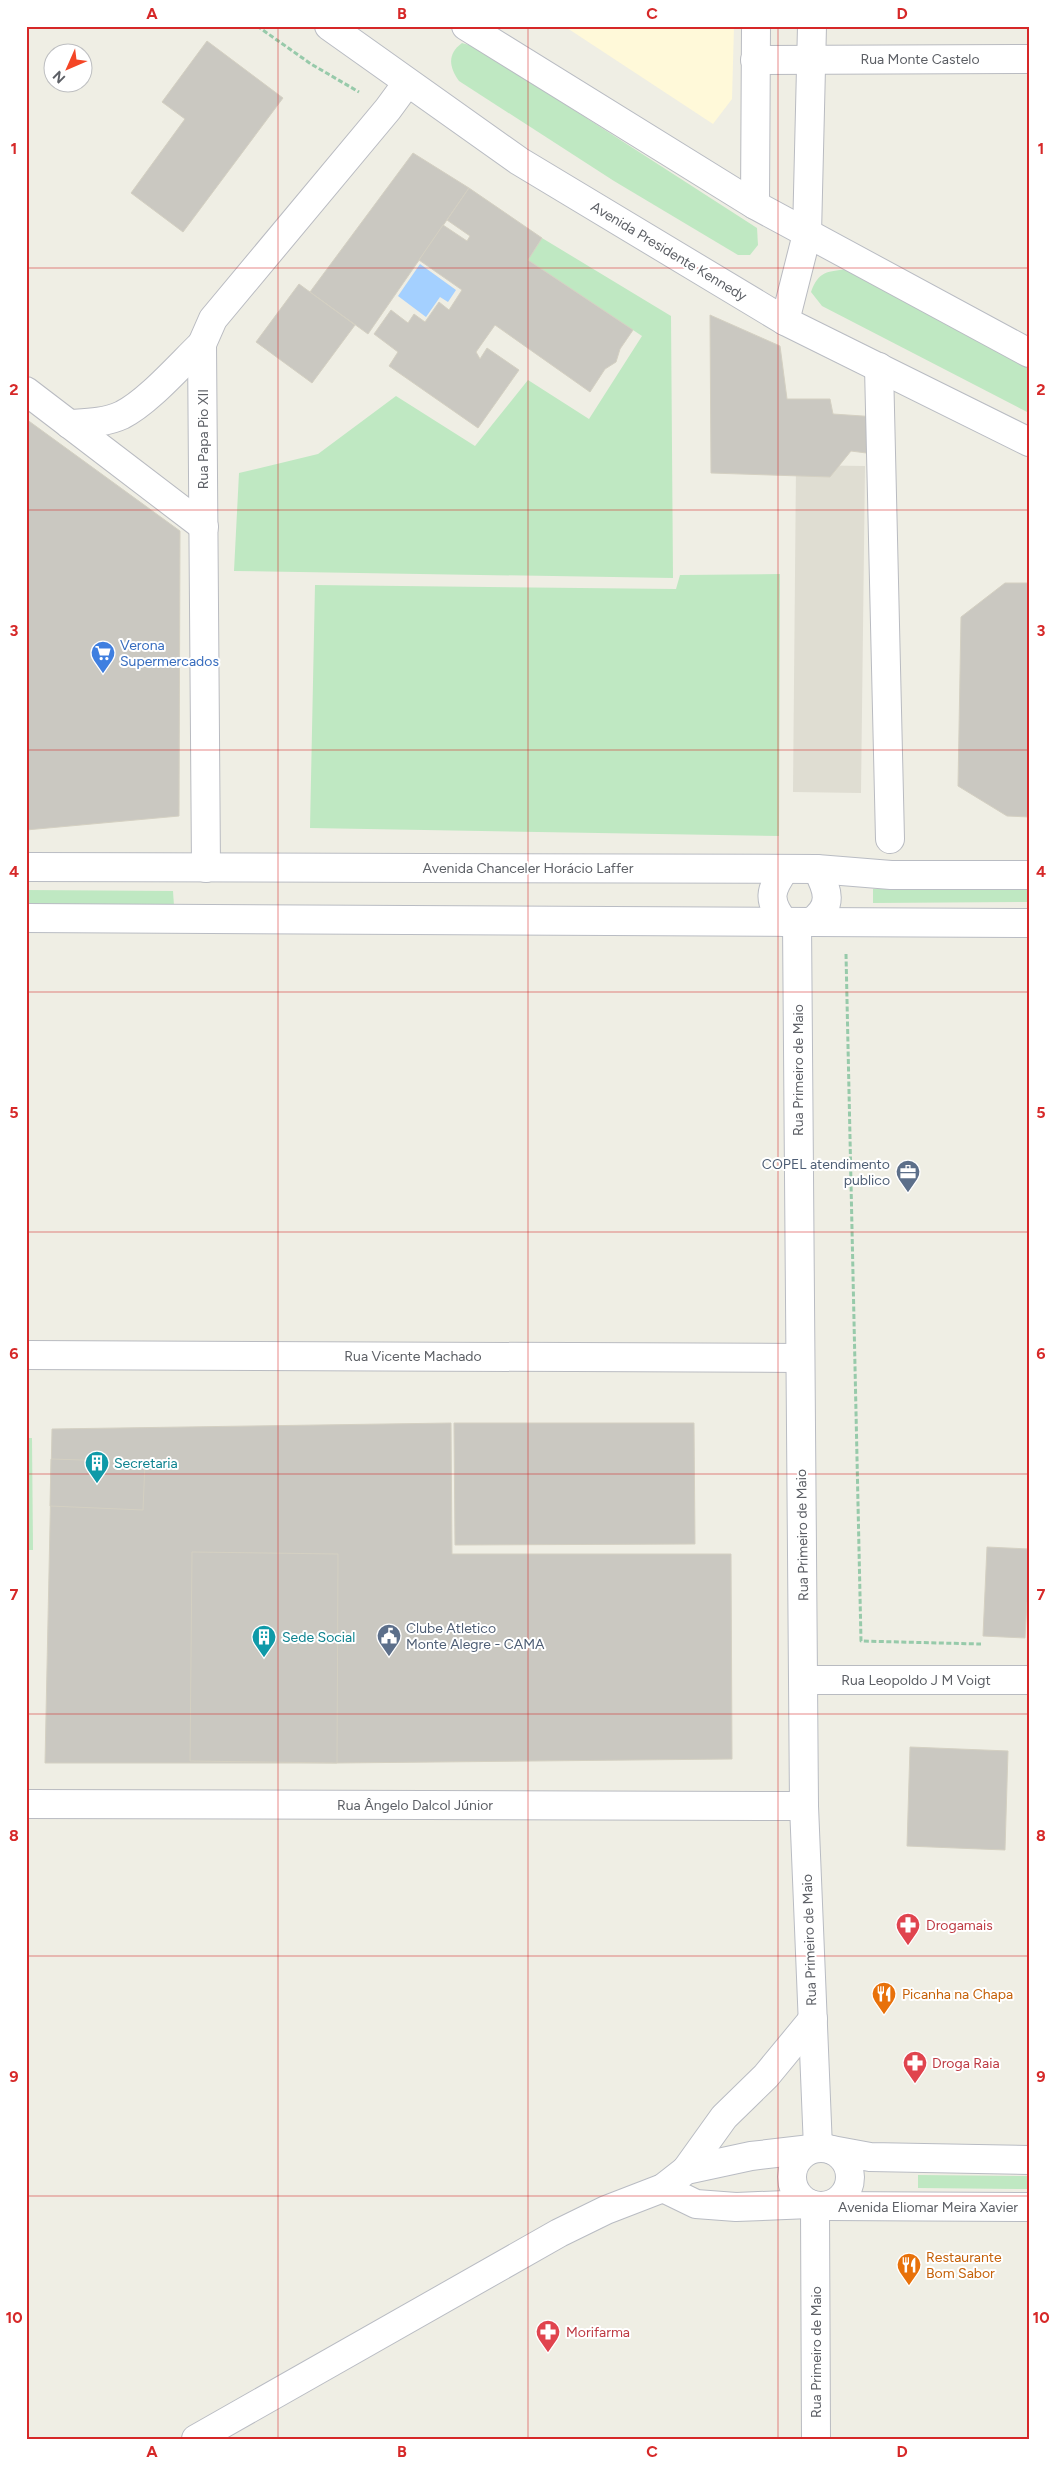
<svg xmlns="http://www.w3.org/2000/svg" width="1055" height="2465" viewBox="0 0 1055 2465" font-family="Figtree,sans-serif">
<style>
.commercial{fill:#fff9d9}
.education{fill:#dfddd2}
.green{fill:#bfe8c2}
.water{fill:#a4d0ff}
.building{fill:#cac8c1;stroke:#d4d0c2}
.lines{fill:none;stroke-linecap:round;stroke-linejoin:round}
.minor-casing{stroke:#b9bbc1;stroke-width:30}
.tertiary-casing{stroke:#b9bbc1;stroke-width:30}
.secondary-casing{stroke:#b9bcc3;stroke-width:30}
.path{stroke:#97caaa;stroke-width:3;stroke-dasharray:5 2.5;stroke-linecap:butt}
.minor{stroke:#fff;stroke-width:28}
.tertiary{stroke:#fff;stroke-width:28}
.secondary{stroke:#fff;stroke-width:28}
.grid{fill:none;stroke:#d62828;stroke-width:1;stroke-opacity:0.55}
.labels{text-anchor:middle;stroke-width:4;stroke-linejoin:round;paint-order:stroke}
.street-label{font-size:14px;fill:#5c5f65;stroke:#fff}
.shop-label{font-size:14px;fill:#366cbe;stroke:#fff;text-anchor:start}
.service-label{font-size:14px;fill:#4e5e75;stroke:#fff;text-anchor:end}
.culture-label{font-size:14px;fill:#0d838f;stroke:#fff;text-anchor:start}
.health-label{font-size:14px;fill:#be3a42;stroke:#fff;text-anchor:start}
.food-label{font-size:14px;fill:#c56008;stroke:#fff;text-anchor:start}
.neatline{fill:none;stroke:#d62828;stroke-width:2}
.grid-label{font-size:16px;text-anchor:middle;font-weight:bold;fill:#d62828}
</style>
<rect width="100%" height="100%" fill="#efeee4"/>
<polygon class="commercial" points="564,26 734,26 732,99 713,124"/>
<polygon class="education" points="796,465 865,466 861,793 793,792"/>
<g class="green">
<path d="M462 43 476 47 757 228 758 245 750 255H738L614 181 459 81C449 67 447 54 462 43Z"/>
<polygon points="542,238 671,316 673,578 234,571 239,473 318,454 396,396 475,446 528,380 589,419 642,336 528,260"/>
<path d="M847 269 1029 368V413L822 306 811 292C819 271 826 272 847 269Z"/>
<polygon points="780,574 779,836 310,828 315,585 676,589 680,575"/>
<polygon points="1029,888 1029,902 873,903 873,889"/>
<polygon points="26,890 173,891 174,906 26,905"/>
<polygon points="26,1438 32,1438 33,1550 26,1550"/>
<polygon points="918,2175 1029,2176 1029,2189 918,2188"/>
</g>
<polygon class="water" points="420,264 456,290 448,302 440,297 426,317 398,296"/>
<g class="building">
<polygon points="207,41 283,98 183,232 131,193 185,119 162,102"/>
<polygon points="413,153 469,188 368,334 310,292"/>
<polygon points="469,188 542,238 528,260 633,330 620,349 616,362 605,369 590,392 495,325 476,352 480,359 487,348 519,370 478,428 389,366 398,352 374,334 391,310 408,323 414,314 425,322 439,302 449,310 462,290 419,260 443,225 467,241 470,236 447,220"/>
<polygon points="299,284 355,325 312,383 256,342"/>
<polygon points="710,315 780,346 787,399 830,399 833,414 877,417 874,454 851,451 830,477 711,473"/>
<polygon points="26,419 180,531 179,816 26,830"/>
<polygon points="1005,583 1029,583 1029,817 1007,816 958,786 961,617"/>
<polygon points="451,1423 452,1554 731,1554 732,1759 337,1763 45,1763 52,1429"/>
<polygon points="454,1423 694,1423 695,1544 455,1545"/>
<polygon points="51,1459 145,1462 143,1510 50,1506"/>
<polygon points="987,1547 1029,1549 1029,1602 1027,1602 1025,1638 983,1636"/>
<polygon points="192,1552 338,1554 337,1763 190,1761"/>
<polygon points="910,1747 1008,1751 1005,1850 907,1846"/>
</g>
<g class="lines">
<defs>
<g id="minor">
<polyline points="755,60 1029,59"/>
<polyline points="879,367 890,839"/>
<polyline points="26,391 204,527"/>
<path d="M69 424C86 423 105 423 122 415 148 402 180 365 202 344"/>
<polyline points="206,868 202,344 213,319 388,109 407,83"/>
<polyline points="26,1355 799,1358"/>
<polyline points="804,1680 1029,1680"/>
<polyline points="26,1804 804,1806"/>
<polyline points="815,2206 816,2439"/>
</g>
<g id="tertiary">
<polyline points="755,205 756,26"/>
<polyline points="785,321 807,234 812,26"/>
</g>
<g id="secondary">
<polyline points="329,26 519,161 785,321 1029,442"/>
<polyline points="466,26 755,205 1029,353"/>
<polyline points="26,867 817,869 891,875 1029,875"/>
<polyline points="26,918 1029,923"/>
<path d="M784 922C767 900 770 890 785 869"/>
<polyline points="797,922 804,1806 818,2148"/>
<path d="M811 922C834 906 828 890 817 869"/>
<circle cx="821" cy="2177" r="29"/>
<polyline points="832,2150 870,2157 1029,2160"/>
<polyline points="686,2170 724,2117 766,2076 813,2019"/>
<polyline points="663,2188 696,2204 736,2207 810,2204"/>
<polyline points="827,2206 1029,2207"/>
<polyline points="196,2439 559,2233 606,2210 663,2188 686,2170 751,2156 811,2149"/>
</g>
</defs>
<use href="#minor" class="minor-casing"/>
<use href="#tertiary" class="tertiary-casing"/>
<use href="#secondary" class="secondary-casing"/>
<g class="path">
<polyline points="257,26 311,64 359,92"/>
<polyline points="846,954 861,1641 981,1644"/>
</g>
<use href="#minor" class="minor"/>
<use href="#tertiary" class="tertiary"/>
<use href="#secondary" class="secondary"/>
</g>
<path class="grid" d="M278 26V2439M528 26V2439M778 26V2439M26 268H1029M26 510H1029M26 750H1029M26 992H1029M26 1232H1029M26 1474H1029M26 1714H1029M26 1956H1029M26 2196H1029"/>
<defs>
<symbol id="supermarket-pin" viewBox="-11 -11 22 30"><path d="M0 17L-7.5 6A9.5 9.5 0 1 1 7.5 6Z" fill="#3f7fe0" stroke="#fff"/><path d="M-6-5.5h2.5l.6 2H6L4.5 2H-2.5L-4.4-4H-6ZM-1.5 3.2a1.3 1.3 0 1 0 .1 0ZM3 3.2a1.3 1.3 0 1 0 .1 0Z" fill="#fff"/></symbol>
<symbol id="office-pin" viewBox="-11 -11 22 30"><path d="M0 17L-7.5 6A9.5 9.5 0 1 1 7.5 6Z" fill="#5c6f8a" stroke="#fff"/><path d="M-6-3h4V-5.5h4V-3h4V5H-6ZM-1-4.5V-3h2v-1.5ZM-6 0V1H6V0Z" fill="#fff"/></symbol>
<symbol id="building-pin" viewBox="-11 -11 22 30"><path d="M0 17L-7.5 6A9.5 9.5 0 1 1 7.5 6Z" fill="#0f9aa8" stroke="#fff"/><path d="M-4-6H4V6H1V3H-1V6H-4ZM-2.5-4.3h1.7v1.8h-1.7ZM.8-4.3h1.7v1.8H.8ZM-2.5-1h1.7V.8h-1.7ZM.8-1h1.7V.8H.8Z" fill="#fff"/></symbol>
<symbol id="civic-pin" viewBox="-11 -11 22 30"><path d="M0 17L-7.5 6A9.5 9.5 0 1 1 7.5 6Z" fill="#5c6f8a" stroke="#fff"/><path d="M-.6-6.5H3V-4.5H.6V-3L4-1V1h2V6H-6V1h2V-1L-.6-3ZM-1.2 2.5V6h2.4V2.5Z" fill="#fff"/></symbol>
<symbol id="pharmacy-pin" viewBox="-11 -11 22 30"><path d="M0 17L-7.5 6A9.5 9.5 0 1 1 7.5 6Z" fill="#e0444e" stroke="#fff"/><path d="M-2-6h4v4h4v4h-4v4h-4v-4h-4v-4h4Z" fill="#fff"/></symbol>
<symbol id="restaurant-pin" viewBox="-11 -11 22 30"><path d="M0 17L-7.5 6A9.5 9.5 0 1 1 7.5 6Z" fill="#e8710a" stroke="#fff"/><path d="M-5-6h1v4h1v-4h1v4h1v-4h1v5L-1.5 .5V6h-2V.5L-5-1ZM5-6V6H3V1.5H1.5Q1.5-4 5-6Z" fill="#fff"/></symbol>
</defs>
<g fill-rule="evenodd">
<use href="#supermarket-pin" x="89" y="639" width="28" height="38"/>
<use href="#office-pin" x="894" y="1158" width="28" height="38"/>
<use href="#building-pin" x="83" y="1449" width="28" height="38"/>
<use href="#civic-pin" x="375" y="1622" width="28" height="38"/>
<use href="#building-pin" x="250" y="1623" width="28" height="38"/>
<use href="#pharmacy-pin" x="894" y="1911" width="28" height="38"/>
<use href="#restaurant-pin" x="870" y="1980" width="28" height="38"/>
<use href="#pharmacy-pin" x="901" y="2049" width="28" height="38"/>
<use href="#restaurant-pin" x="895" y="2251" width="28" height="38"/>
<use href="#pharmacy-pin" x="534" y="2318" width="28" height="38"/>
</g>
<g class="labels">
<g class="street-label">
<text x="920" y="64">Rua Monte Castelo</text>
<text transform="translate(669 251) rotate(31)" y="5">Avenida Presidente Kennedy</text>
<text transform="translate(203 439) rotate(-90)" y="5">Rua Papa Pio XII</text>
<text x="528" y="873">Avenida Chanceler Horácio Laffer</text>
<text transform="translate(798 1070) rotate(-90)" y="5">Rua Primeiro de Maio</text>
<text x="413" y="1361">Rua Vicente Machado</text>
<text transform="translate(802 1535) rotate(-91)" y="5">Rua Primeiro de Maio</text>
<text x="916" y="1685">Rua Leopoldo J M Voigt</text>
<text x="415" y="1810">Rua Ângelo Dalcol Júnior</text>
<text transform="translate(809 1940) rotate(-92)" y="5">Rua Primeiro de Maio</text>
<text x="928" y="2212">Avenida Eliomar Meira Xavier</text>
<text transform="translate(816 2352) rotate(-90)" y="5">Rua Primeiro de Maio</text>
</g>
<g class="shop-label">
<text x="120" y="650">Verona<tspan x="120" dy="16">Supermercados</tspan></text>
</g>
<g class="service-label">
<text x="890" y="1169">COPEL atendimento<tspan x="890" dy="16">publico</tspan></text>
<text x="406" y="1633" text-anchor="start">Clube Atletico<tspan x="406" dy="16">Monte Alegre - CAMA</tspan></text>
</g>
<g class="culture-label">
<text x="114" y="1468">Secretaria</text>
<text x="282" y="1642">Sede Social</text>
</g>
<g class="health-label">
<text x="926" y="1930">Drogamais</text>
<text x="932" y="2068">Droga Raia</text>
<text x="566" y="2337">Morifarma</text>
</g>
<g class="food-label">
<text x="902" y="1999">Picanha na Chapa</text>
<text x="926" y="2262">Restaurante<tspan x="926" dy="16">Bom Sabor</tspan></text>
</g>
</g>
<rect width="1055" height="2465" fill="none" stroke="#ffffff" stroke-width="55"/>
<g transform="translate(68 68) rotate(225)"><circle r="24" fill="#ffffff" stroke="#bebfc1"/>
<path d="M0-4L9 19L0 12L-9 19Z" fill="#f44525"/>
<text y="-8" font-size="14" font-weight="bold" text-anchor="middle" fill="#5c5f65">N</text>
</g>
<rect x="28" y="28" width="1000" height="2410" class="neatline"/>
<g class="grid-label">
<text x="152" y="19">A</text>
<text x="402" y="19">B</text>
<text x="652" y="19">C</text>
<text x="902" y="19">D</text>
<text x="14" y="154">1</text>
<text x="1041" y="154">1</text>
<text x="14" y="395">2</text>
<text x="1041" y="395">2</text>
<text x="14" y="636">3</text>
<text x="1041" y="636">3</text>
<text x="14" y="877">4</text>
<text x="1041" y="877">4</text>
<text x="14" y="1118">5</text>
<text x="1041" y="1118">5</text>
<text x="14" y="1359">6</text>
<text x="1041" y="1359">6</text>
<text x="14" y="1600">7</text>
<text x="1041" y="1600">7</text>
<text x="14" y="1841">8</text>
<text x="1041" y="1841">8</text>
<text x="14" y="2082">9</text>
<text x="1041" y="2082">9</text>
<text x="14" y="2323">10</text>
<text x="1041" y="2323">10</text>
<text x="152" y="2457">A</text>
<text x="402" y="2457">B</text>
<text x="652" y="2457">C</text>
<text x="902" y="2457">D</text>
</g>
</svg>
